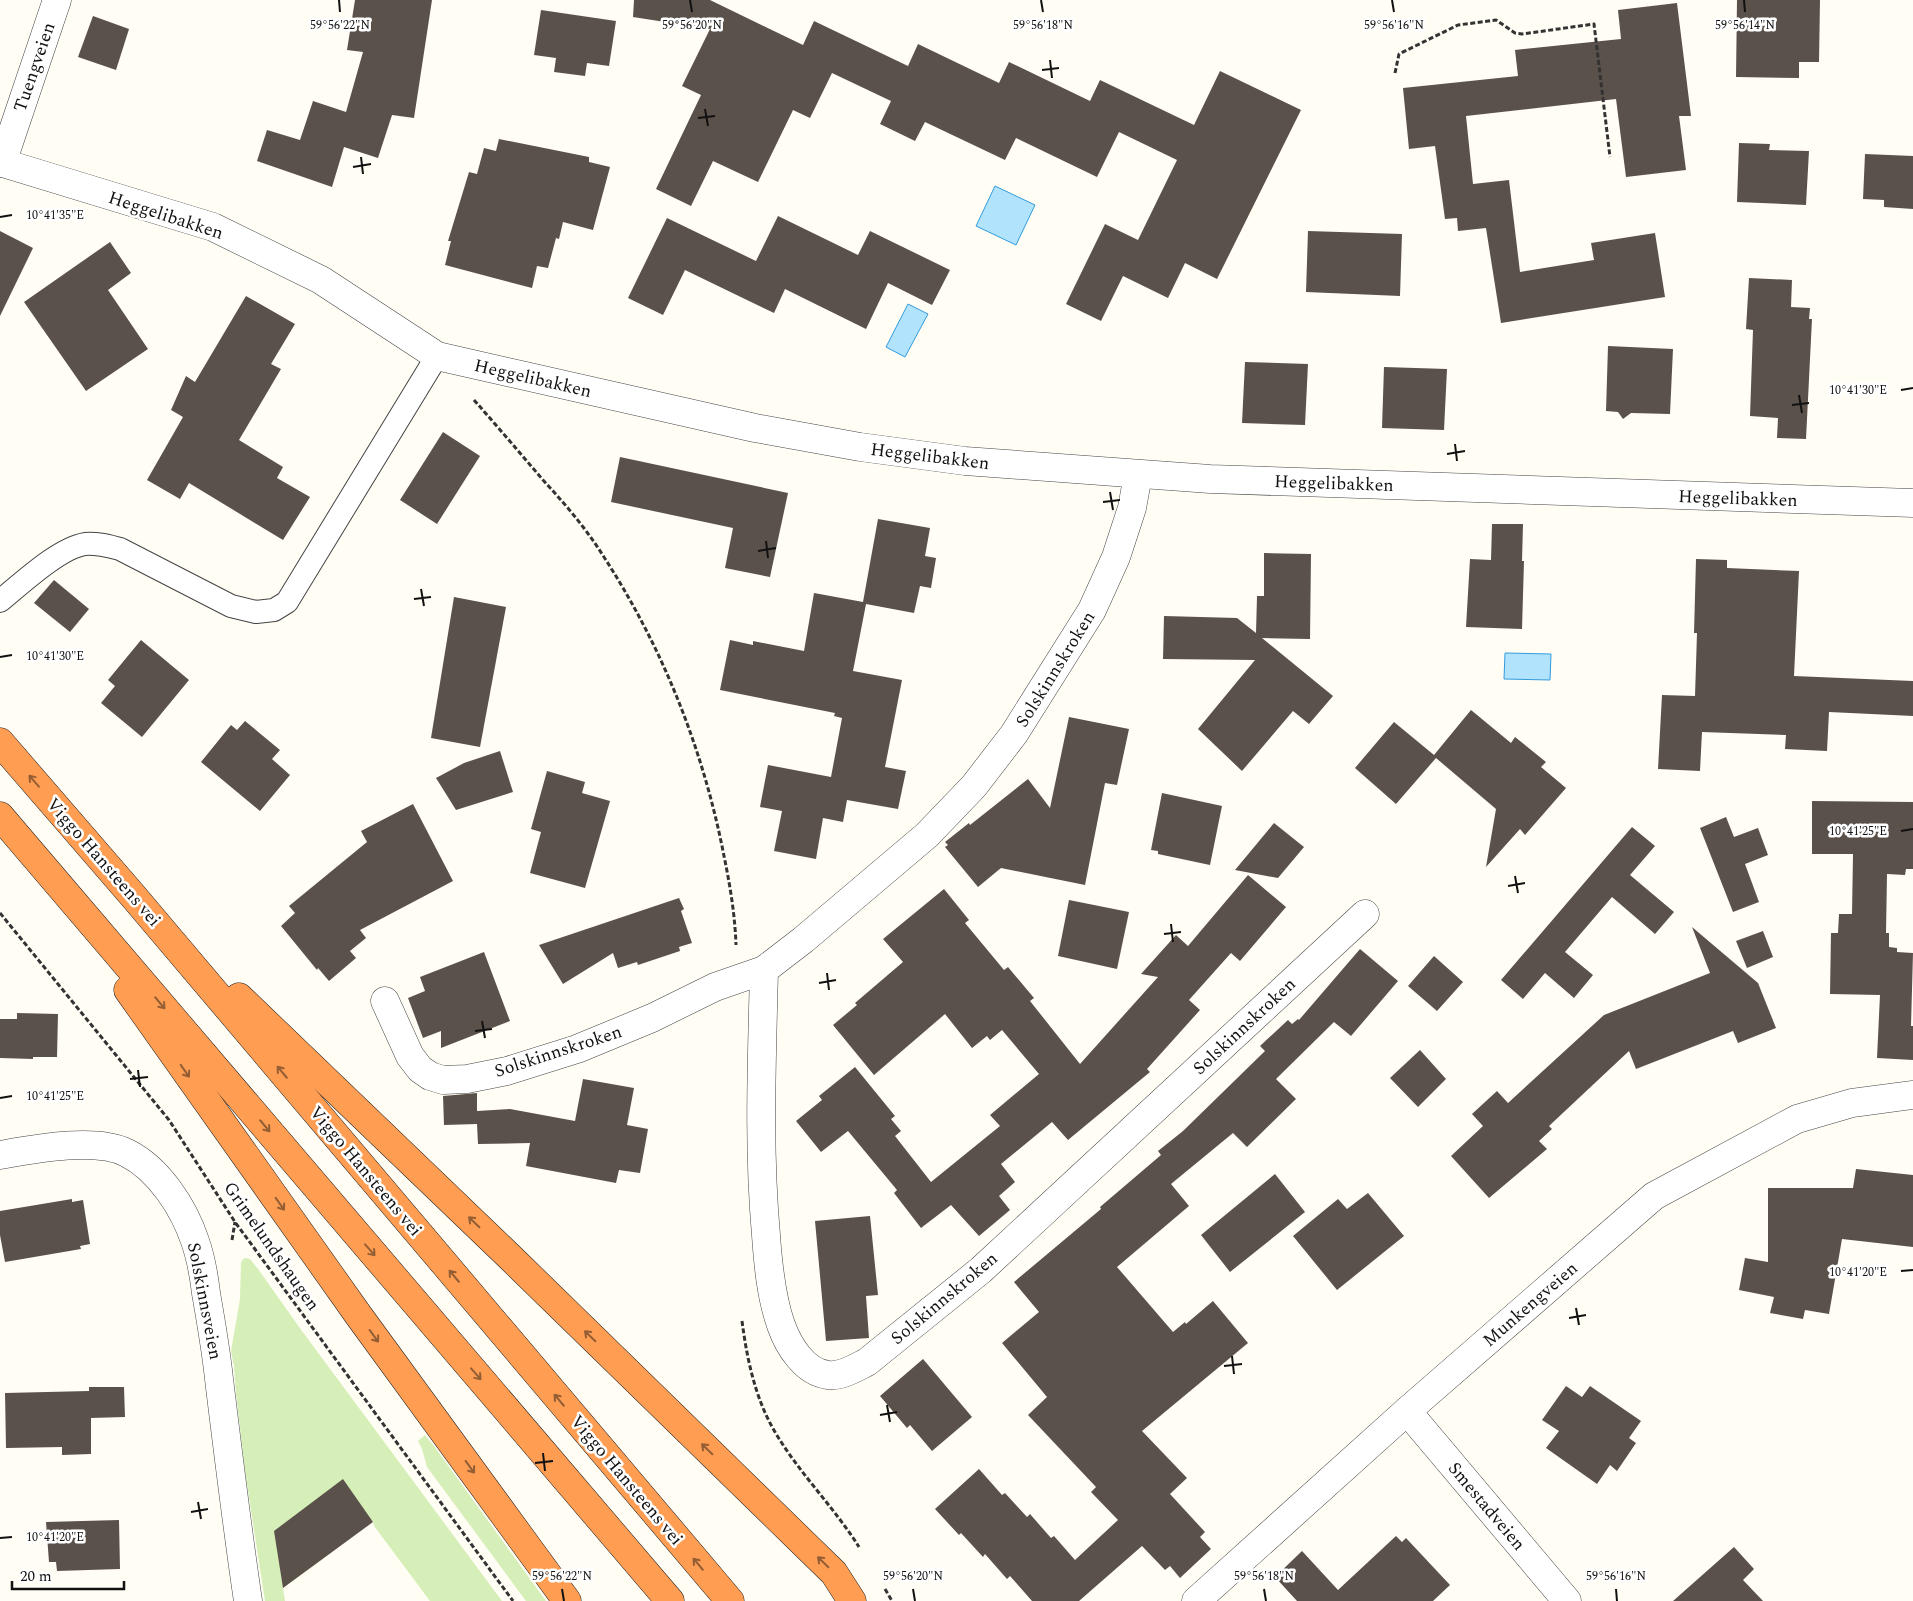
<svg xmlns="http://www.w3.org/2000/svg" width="1913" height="1601" viewBox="0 0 1913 1601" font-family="Spectral,serif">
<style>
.green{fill:#d6efb8}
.water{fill:#b2e3fd;stroke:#309cdd}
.building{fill:#5b514b}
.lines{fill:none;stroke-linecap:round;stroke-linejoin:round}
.lane-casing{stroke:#444;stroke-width:24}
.street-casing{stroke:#444;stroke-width:29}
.highway-casing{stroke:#222;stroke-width:29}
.path{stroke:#333;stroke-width:3;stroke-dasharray:5 2.5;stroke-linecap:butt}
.lane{stroke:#fff;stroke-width:22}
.street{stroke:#fff;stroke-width:28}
.highway{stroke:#ff9d52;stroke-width:28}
.oneway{stroke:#945e35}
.ticks{fill:none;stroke:#111;stroke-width:2}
.labels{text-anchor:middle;stroke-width:5;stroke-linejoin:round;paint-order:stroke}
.street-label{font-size:18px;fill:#111;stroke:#fff}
.ticks-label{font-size:12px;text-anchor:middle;fill:#111;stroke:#fff;stroke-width:5;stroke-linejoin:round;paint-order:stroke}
</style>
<rect width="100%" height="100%" fill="#fffdf4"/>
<g class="green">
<polygon points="246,1258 250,1259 258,1269 302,1331 502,1601 430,1601 374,1526 373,1521 283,1588 285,1601 265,1601 245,1471 236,1393 234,1366 231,1351 240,1299 241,1263 243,1259"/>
<polygon points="425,1435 434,1446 546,1601 526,1601 427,1467 422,1449 418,1441"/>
</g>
<g class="water">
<polygon points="995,186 1035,205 1016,245 976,226"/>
<polygon points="908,304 928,314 905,357 886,347"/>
<polygon points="1505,653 1551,654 1550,680 1504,679"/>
</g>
<g class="building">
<polygon points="355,0 432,0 414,118 392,115 378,158 344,147 332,187 257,161 267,130 300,140 313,101 346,112 363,52 347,50"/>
<polygon points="634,0 710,0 803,45 814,21 908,66 918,44 999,83 1009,62 1090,101 1100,80 1194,125 1220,71 1301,110 1217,279 1185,263 1168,298 1123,276 1101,321 1066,304 1105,224 1138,240 1177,160 1119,132 1097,177 1016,138 1005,160 925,122 915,141 880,124 891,101 832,73 810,118 793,110 758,182 713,161 691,206 656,189 701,95 682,86 710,29 633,17"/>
<polygon points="1737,0 1820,0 1819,62 1799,62 1799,78 1736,77"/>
<polygon points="1677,3 1691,116 1679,116 1686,170 1626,177 1616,99 1466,116 1473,184 1509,180 1520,272 1594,260 1591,243 1655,233 1665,297 1501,323 1486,228 1458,231 1457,218 1445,219 1435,146 1409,149 1403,88 1518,76 1515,50 1621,39 1618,10"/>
<polygon points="541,10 616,21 609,66 587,63 585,76 554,72 556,58 534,55"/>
<polygon points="93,16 129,29 116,70 78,57"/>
<polygon points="499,139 589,157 589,162 610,167 593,230 563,222 559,239 556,238 548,268 537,266 532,288 445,265 451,241 448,241 469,172 477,174 484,148 496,151"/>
<polygon points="1739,143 1770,144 1769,150 1809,151 1806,205 1737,202"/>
<polygon points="1865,154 1913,156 1913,209 1884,207 1884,200 1863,199"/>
<polygon points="778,216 858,255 870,231 950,270 932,305 888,283 866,329 785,289 774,313 685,270 663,315 628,298 667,218 756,261"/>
<polygon points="0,231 33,248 0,316"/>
<polygon points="1308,231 1402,234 1400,296 1306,292"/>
<polygon points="110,242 131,273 108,290 148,349 86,391 24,302"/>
<polygon points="1749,278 1792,280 1791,307 1810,308 1809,319 1812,319 1806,439 1777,438 1778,418 1750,416 1753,330 1746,329"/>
<polygon points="246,296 295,324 271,364 281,369 239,440 283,467 277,478 310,497 283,540 189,483 180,499 147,480 183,417 171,410 186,376 195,382"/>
<polygon points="1608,346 1673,349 1670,414 1631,413 1623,419 1618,412 1606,411"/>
<polygon points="1245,362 1308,364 1305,425 1242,423"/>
<polygon points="1384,367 1447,369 1444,430 1382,428"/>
<polygon points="443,432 480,456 437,524 400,500"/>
<polygon points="620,457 788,493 770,577 725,568 733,528 611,502"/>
<polygon points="878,519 930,528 925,556 936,558 931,588 920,586 914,613 866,604 853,671 902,680 885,767 906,771 898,809 847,800 843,822 823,818 816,859 774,851 782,811 760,807 768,765 831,777 842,718 834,716 835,713 720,690 730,640 753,645 753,641 804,651 814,593 863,602"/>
<polygon points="1492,524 1523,524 1522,561 1524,561 1522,629 1466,627 1470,559 1491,560"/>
<polygon points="1264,553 1311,554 1310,639 1262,638 1333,696 1309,724 1293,711 1242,771 1198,729 1255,660 1163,659 1164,616 1237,618 1256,633 1257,596 1264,596"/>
<polygon points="1696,559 1727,560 1727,568 1799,571 1794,676 1913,681 1913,716 1829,712 1827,751 1785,749 1786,735 1702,732 1700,771 1658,769 1662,695 1695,696 1697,633 1694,633"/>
<polygon points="54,580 89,609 70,632 34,603"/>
<polygon points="454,597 506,607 480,747 431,738"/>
<polygon points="141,640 189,680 142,737 101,703 115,686 108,680"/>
<polygon points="1471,710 1511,743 1515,737 1546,762 1541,767 1566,788 1525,835 1520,829 1486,867 1496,809 1436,758 1396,804 1355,768 1394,722 1434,755"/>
<polygon points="1069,717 1129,729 1117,785 1105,783 1085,885 1001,868 978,887 945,847 948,845 945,842 969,823 970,825 1028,779 1050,808"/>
<polygon points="245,721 280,750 272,759 290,775 260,811 201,762 231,725 237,730"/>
<polygon points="500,751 513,792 456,810 436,778 464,763"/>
<polygon points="547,771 585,782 582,793 610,801 585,888 530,873 541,832 531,829"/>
<polygon points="1162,793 1222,806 1210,865 1158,854 1158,851 1151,850"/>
<polygon points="1812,801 1913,802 1913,869 1906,869 1905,875 1887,874 1886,933 1889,933 1889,947 1897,948 1897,952 1913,953 1911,1026 1913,1026 1913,1060 1877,1058 1880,995 1830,994 1831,933 1838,933 1839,914 1852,914 1853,854 1812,854"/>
<polygon points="413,804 453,881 360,930 366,938 350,951 356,958 329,981 318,968 317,970 281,926 295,913 289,906 367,842 361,831"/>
<polygon points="1726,817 1734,837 1758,828 1768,855 1745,864 1759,902 1733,912 1700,828"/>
<polygon points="1274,823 1304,847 1278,878 1235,870"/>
<polygon points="1632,827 1655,846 1630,875 1674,912 1655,934 1612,897 1565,952 1593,975 1574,998 1545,973 1523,999 1501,980"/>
<polygon points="1248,875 1286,907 1240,961 1231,953 1189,1000 1200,1010 1147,1069 1150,1072 1068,1140 1052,1122 1001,1164 1015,1182 999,1196 1010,1210 979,1236 951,1205 921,1228 894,1193 897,1190 848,1131 821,1152 796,1121 822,1100 819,1096 855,1067 895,1116 891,1119 901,1131 895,1136 931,1182 1000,1126 990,1115 1039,1074 1002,1030 990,1040 987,1036 972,1048 945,1014 874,1075 833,1025 857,1005 855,1003 903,962 883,939 944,889 969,920 965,923 1004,970 1008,967 1034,998 1030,1001 1080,1064 1158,977 1141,974 1176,935 1188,946"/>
<polygon points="679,898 684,909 681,911 692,943 679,947 680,951 638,965 637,962 618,968 613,953 563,984 539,945"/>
<polygon points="1069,900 1129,912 1117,969 1058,956"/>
<polygon points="1692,927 1758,983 1776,1028 1738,1043 1733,1031 1636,1069 1629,1051 1549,1126 1552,1129 1539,1141 1547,1149 1489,1198 1451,1156 1483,1126 1472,1114 1497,1091 1508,1103 1604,1015 1710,973"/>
<polygon points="1763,931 1773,957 1747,968 1736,941"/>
<polygon points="1360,949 1398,981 1351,1036 1334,1022 1276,1079 1296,1099 1247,1147 1233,1133 1171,1184 1189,1206 1117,1267 1173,1332 1185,1322 1186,1324 1213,1301 1248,1343 1142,1431 1187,1478 1170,1494 1205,1532 1200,1537 1211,1549 1180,1578 1170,1566 1165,1570 1142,1546 1079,1601 1032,1601 1010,1576 1007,1579 985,1554 983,1557 961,1533 959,1535 935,1509 979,1469 1002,1495 1005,1493 1027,1517 1030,1514 1051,1538 1054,1536 1075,1560 1118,1520 1091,1492 1096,1487 1028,1415 1047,1397 1002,1343 1039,1312 1014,1282 1101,1209 1100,1207 1161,1155 1158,1151 1183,1131 1265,1051 1260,1046 1288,1020 1292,1024 1298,1019 1299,1020"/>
<polygon points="484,952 510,1021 441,1048 441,1031 423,1038 408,998 425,991 420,977"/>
<polygon points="1434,956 1463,982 1437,1011 1408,986"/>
<polygon points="17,1013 58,1014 57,1057 33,1057 33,1059 0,1058 0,1019 17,1019"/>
<polygon points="1420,1050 1446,1079 1418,1107 1390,1078"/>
<polygon points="583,1079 634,1088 627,1125 648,1129 640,1173 619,1170 616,1183 526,1166 530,1143 478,1144 477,1124 444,1125 443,1096 477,1093 477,1111 510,1109 575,1121"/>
<polygon points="1856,1169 1913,1175 1913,1247 1842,1239 1829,1314 1805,1310 1803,1319 1770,1313 1774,1297 1739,1290 1745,1258 1768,1262 1768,1188 1853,1188"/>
<polygon points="1275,1174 1305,1212 1230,1272 1201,1235"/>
<polygon points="1368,1193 1404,1236 1337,1290 1293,1236 1338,1199 1347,1209"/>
<polygon points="72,1199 72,1202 83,1200 90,1244 80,1246 81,1249 5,1262 0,1235 0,1211"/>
<polygon points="870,1216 878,1295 866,1296 869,1338 826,1341 815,1221"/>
<polygon points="923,1359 972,1417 932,1451 910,1425 907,1428 880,1396"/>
<polygon points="1566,1386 1582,1397 1590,1386 1641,1421 1629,1438 1636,1443 1617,1471 1610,1465 1597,1484 1546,1448 1559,1431 1542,1420"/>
<polygon points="89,1387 124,1387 125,1417 91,1418 91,1454 62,1455 62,1447 6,1448 5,1393 89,1391"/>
<polygon points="343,1479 373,1522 283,1588 274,1531"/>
<polygon points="119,1520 120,1569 57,1571 56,1562 49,1562 46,1522"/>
<polygon points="1396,1536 1402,1542 1406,1538 1450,1585 1433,1601 1297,1601 1275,1577 1302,1551 1338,1590"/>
<polygon points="1734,1547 1754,1569 1743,1580 1763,1601 1673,1601"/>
</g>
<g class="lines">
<defs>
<path id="lane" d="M0 601C21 584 59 548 85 544 98 543 108 546 120 549L231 606 256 612 274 610 287 602 437 356"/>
<g id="street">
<polyline points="0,162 213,227 321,280 437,356 755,428 860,447 965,461 1210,479 1913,503"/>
<polyline points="2,163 57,0"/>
<path d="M764 970C762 1058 758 1147 766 1235 768 1264 771 1297 781 1325 788 1345 804 1372 828 1375 841 1377 855 1368 867 1362L981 1270 1365 914"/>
<polyline points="385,1001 410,1056 420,1069 430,1076 443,1080 467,1079 507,1071 577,1049 652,1018 715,987 764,970 803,940 927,835 974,786 1014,734 1092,610 1116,557 1132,508 1138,475"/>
<path d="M0 1155C34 1149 96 1137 127 1153 159 1169 184 1208 195 1241 201 1258 204 1276 206 1293 211 1322 216 1350 219 1379 228 1453 237 1527 248 1601"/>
<polyline points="1407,1411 1567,1601"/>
<polyline points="1196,1601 1407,1411 1654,1196 1797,1119 1852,1103 1913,1095"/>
</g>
<g id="highway">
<polyline points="0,742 134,897 730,1601"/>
<polyline points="0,816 670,1601"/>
<polyline points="128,990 359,1316 567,1601"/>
<polyline points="239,997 513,1260 834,1573 852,1601"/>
</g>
</defs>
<use href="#lane" class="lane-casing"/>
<use href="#street" class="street-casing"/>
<use href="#highway" class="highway-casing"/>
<g class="path">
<polyline points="1395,73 1399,54 1458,25 1496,20 1515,33 1522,34 1594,24 1610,157"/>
<path d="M474 400C497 426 520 453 543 480 564 503 585 527 602 554 662 646 703 748 724 856 730 885 735 915 736 945"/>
<polyline points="0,913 169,1120 235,1222 513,1601"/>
<polyline points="232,1240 235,1222"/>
<path d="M742 1321C747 1359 755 1398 775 1432 799 1473 834 1507 859 1547"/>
<polyline points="885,1589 892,1601"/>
</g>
<use href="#lane" class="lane"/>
<use href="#street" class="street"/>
<use href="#highway" class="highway"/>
</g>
<defs><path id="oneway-shaft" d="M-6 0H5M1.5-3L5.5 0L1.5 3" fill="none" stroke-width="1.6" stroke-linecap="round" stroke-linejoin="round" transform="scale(1.25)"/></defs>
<g class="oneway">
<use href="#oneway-shaft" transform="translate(34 781) rotate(-131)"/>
<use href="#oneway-shaft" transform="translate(160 1003) rotate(50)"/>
<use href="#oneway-shaft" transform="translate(185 1071) rotate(55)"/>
<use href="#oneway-shaft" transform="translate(282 1072) rotate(-130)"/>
<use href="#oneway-shaft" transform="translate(265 1126) rotate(50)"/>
<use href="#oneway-shaft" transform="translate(280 1204) rotate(55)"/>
<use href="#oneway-shaft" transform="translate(474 1222) rotate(-136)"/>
<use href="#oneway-shaft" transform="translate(370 1250) rotate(49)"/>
<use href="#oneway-shaft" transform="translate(454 1276) rotate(-130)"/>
<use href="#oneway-shaft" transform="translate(374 1336) rotate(54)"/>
<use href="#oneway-shaft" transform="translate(590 1336) rotate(-136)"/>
<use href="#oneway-shaft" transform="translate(476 1374) rotate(49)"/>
<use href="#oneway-shaft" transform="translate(559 1400) rotate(-130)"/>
<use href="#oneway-shaft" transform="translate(707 1449) rotate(-136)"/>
<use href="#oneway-shaft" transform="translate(470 1467) rotate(54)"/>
<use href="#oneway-shaft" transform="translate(823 1562) rotate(-136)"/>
<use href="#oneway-shaft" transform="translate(698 1564) rotate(-130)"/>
</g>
<path class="ticks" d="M339 0 340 12M690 0 692 12M1041 0 1043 12M1392 0 1394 12M1744 0 1745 12M1050 60 1052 78M1042 70 1059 68M705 109 708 126M698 118 715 116M361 157 363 174M353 167 371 164M0 217 12 215M1901 390 1913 388M1799 395 1802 413M1792 405 1809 403M1455 444 1457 461M1447 454 1465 451M1110 492 1113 510M1103 502 1120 500M766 541 768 558M758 551 776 548M421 589 424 606M414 599 431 597M0 657 12 655M1901 831 1913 829M1515 876 1518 893M1508 886 1525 883M1171 924 1173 942M1164 934 1181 932M827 973 829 990M819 983 836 980M482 1021 485 1038M475 1031 492 1029M138 1070 140 1087M130 1079 148 1077M0 1098 12 1096M1901 1271 1913 1270M1576 1308 1579 1325M1569 1318 1586 1315M1232 1356 1234 1374M1224 1366 1242 1364M887 1405 890 1422M880 1415 897 1412M543 1453 545 1471M535 1463 553 1461M198 1502 201 1519M191 1512 208 1509M0 1538 12 1537M562 1589 564 1601M913 1589 915 1601M1264 1589 1266 1601M1616 1589 1617 1601"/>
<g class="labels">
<g class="street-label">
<text transform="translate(34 67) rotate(-71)" y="6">Tuengveien</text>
<text transform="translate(166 215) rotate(18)" y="6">Heggelibakken</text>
<text transform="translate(533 378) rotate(13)" y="6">Heggelibakken</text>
<text transform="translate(930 456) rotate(7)" y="6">Heggelibakken</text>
<text transform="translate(1334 483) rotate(2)" y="6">Heggelibakken</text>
<text transform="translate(1738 498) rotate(2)" y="6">Heggelibakken</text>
<text transform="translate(1055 669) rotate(-58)" y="6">Solskinnskroken</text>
<text transform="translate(104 862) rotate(49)" y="6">Viggo Hansteens vei</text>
<text transform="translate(1244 1026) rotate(-43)" y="6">Solskinnskroken</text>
<text transform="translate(558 1051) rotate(-18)" y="6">Solskinnskroken</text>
<text transform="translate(366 1171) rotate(50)" y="6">Viggo Hansteens vei</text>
<text transform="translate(272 1246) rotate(55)" y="6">Grimelundshaugen</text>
<text transform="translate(944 1298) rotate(-40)" y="6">Solskinnskroken</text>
<text transform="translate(205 1301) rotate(79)" y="6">Solskinnsveien</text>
<text transform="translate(1530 1304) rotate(-41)" y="6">Munkengveien</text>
<text transform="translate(627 1480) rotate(50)" y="6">Viggo Hansteens vei</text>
<text transform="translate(1487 1506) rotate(50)" y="6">Smestadveien</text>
</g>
</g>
<g class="ticks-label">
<text x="340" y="29">59°56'22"N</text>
<text x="692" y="29">59°56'20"N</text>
<text x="1043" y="29">59°56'18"N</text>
<text x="1394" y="29">59°56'16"N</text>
<text x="1745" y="29">59°56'14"N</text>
<text x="55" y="219">10°41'35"E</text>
<text x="1858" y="394">10°41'30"E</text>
<text x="55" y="660">10°41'30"E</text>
<text x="1858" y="835">10°41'25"E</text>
<text x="55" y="1100">10°41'25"E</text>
<text x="1858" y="1276">10°41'20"E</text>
<text x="55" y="1541">10°41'20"E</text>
<text x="562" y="1580">59°56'22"N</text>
<text x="913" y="1580">59°56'20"N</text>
<text x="1264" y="1580">59°56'18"N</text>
<text x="1616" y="1580">59°56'16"N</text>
</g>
<path d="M12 1581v8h112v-8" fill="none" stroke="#111111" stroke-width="2.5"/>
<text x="20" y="1581" font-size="15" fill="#111111" stroke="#ffffff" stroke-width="4" paint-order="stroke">20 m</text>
</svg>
